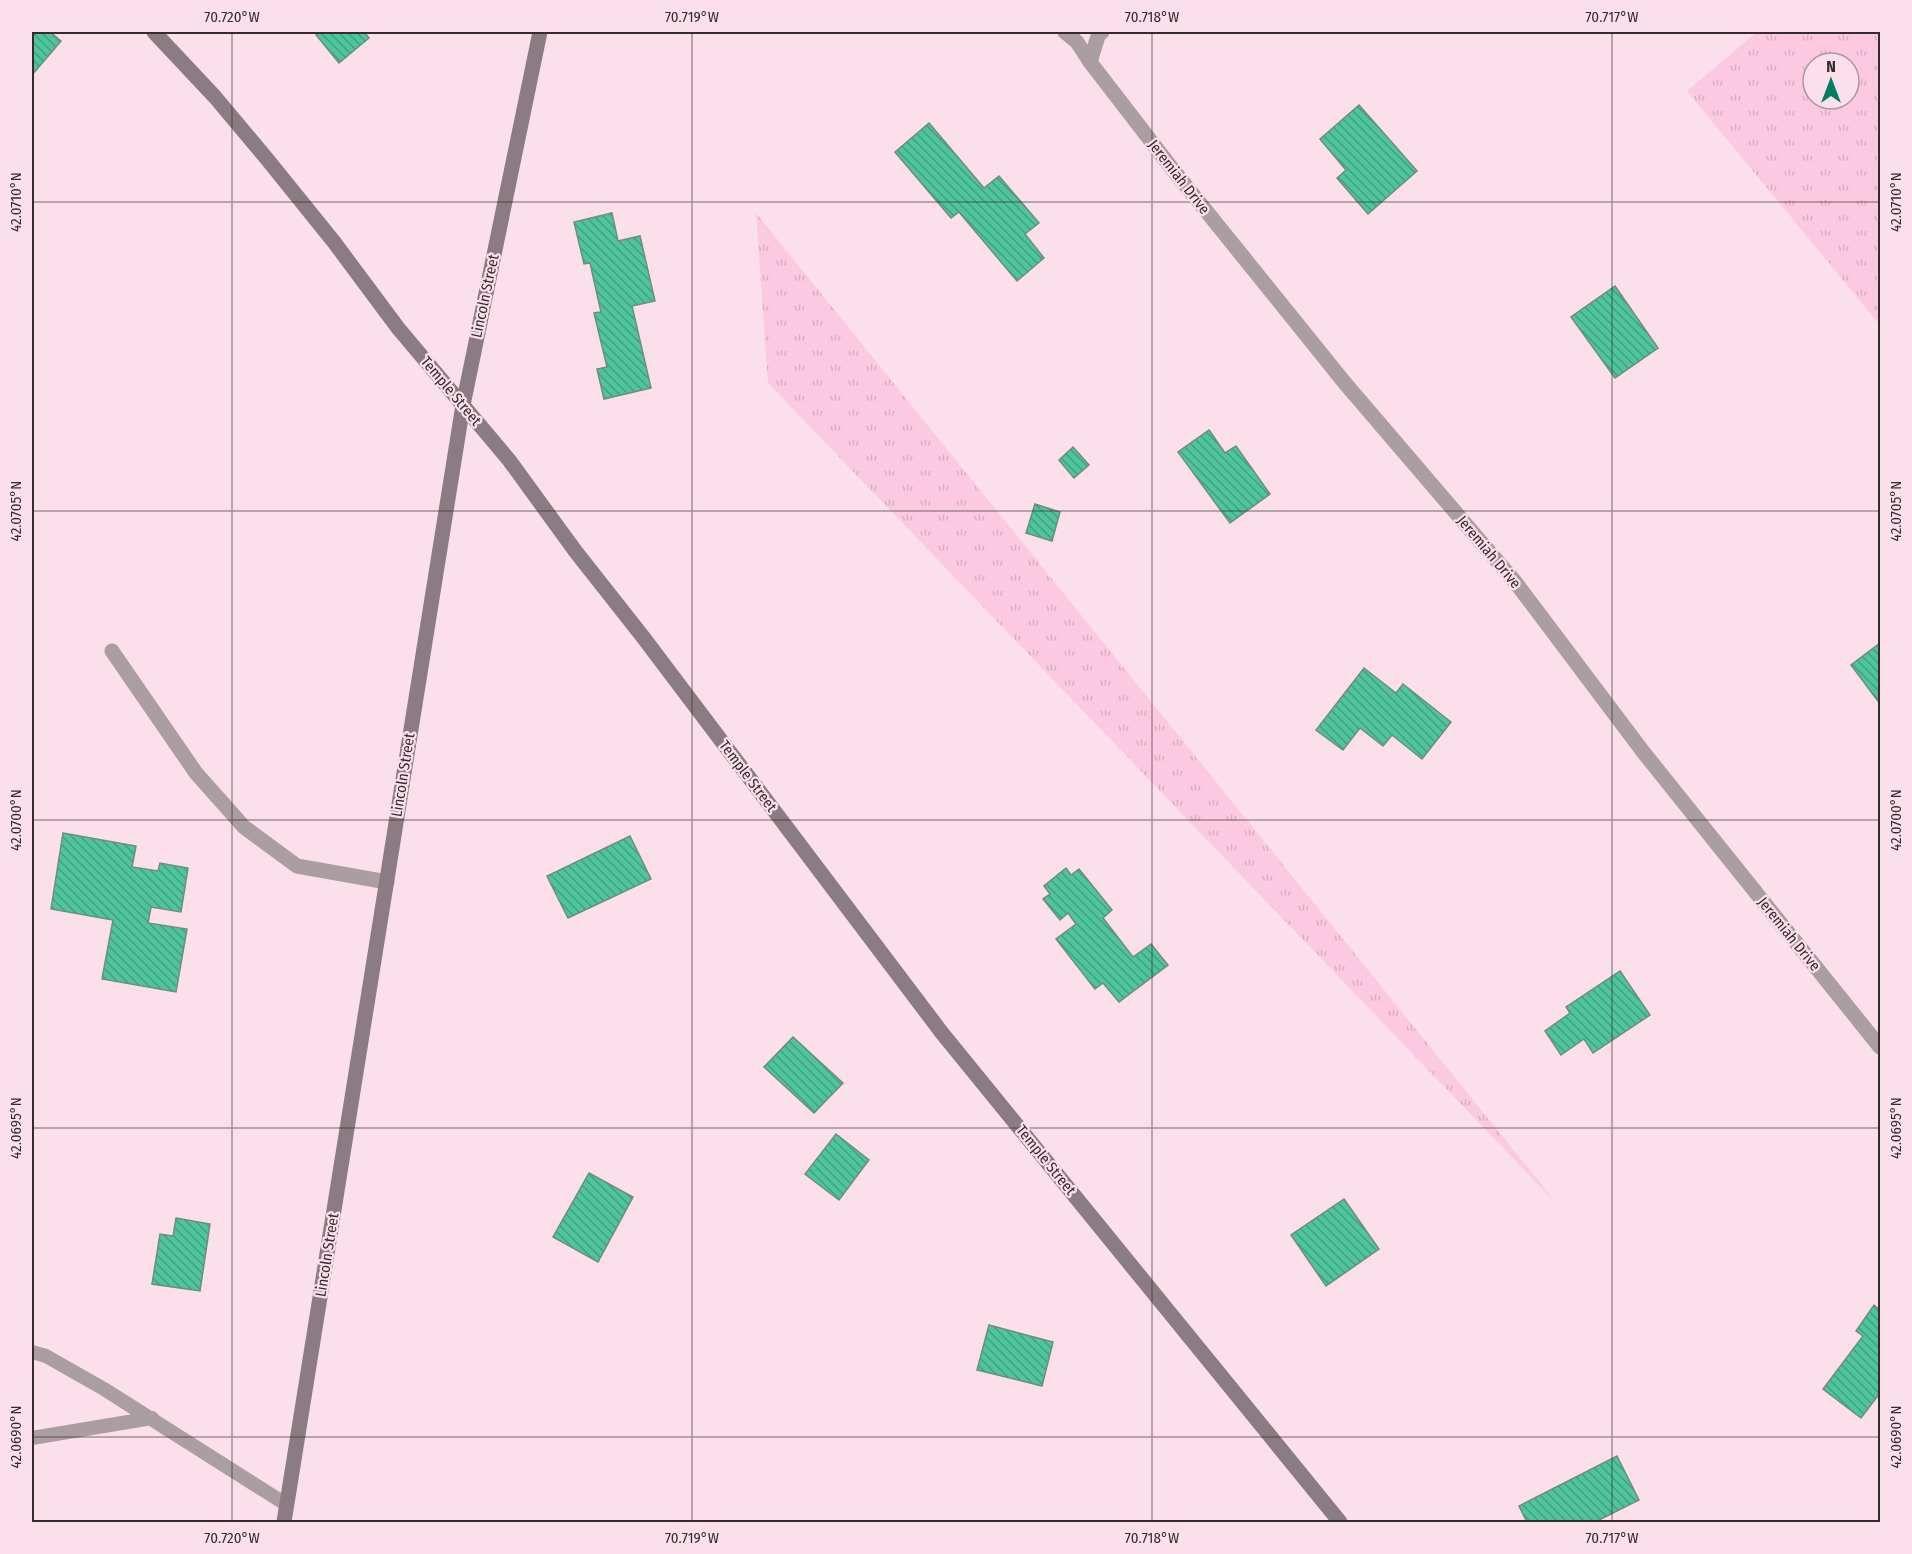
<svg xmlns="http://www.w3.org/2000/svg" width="1912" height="1554" viewBox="0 0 1912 1554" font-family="'Fira Sans Condensed',sans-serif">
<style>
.park{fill:url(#park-tufts);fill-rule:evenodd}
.building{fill:url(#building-back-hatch);stroke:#718b7f;stroke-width:1.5}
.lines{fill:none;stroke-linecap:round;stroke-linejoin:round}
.service{stroke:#aa9ea3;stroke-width:14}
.minor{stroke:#aa9ea3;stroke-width:15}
.secondary{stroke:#8b7b82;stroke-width:15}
.ticks{fill:none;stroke:#352b2f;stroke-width:1.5;stroke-opacity:0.45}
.labels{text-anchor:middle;stroke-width:4.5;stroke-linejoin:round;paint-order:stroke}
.street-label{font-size:15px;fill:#352b2f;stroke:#fbdfeb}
.neatline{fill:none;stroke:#352b2f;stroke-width:2}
.ticks-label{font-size:15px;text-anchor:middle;fill:#352b2f}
</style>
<defs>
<pattern id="park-tufts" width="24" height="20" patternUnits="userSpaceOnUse" patternTransform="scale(1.5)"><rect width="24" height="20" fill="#fccae0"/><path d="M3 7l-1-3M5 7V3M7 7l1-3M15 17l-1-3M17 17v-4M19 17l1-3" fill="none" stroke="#d9aec0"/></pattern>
<pattern id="building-back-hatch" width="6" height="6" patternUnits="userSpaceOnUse" patternTransform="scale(1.5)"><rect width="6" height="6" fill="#4ec59c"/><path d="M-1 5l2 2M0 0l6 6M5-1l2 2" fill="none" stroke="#42a080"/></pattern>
</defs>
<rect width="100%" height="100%" fill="#fbdfeb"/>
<g class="park">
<path d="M1757 32H1880V325L1687 91ZM1813 63H1849V99H1813Z"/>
<polygon points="756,213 1558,1205 768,383"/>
</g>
<g class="building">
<polygon points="32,32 50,32 61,41 32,75"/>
<polygon points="320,32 364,32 369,38 339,63 316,35"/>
<polygon points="1359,105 1417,171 1368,214 1337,178 1346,170 1320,139"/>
<polygon points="929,123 984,188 999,176 1039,223 1025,234 1044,258 1017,281 959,212 951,218 895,152"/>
<polygon points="612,213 618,241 640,236 655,301 632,306 651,388 604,399 597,369 607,367 594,313 601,312 590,263 584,264 574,222"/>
<polygon points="1615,286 1658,348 1615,378 1571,317"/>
<polygon points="1209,430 1225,453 1236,446 1270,494 1230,523 1178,452"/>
<polygon points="1073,447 1089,465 1074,478 1059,460"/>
<polygon points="1035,504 1060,512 1052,541 1026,533"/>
<polygon points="1880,643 1880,704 1851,665"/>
<polygon points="1364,668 1396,693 1403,684 1451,722 1422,759 1392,735 1383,746 1360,728 1343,750 1316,730"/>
<polygon points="63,833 136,846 132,867 158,871 160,863 188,868 181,912 151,907 148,923 187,929 176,992 102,979 113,920 51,909"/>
<polygon points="630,836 651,879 568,918 547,876"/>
<polygon points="1066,868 1071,875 1079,869 1112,910 1103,918 1133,957 1151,944 1168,965 1119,1002 1103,983 1095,989 1056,939 1076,924 1068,913 1060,920 1043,899 1050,894 1044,886"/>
<polygon points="1620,971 1650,1015 1593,1053 1584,1039 1561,1055 1545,1031 1570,1013 1566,1007"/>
<polygon points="793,1037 843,1083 814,1113 764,1067"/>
<polygon points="836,1134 869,1160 839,1200 805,1174"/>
<polygon points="589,1173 633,1197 598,1262 553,1237"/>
<polygon points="1344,1199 1379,1249 1326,1286 1291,1235"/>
<polygon points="176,1218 210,1224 200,1291 152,1284 160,1234 173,1236"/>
<polygon points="1874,1305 1880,1310 1880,1393 1861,1418 1823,1389 1863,1336 1856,1331"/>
<polygon points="989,1325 1053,1342 1042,1386 977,1370"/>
<polygon points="1617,1456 1639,1500 1595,1522 1527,1522 1519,1506"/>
</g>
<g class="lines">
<g class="service">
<polyline points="32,1352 46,1356 104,1389 287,1505"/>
<polyline points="32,1438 152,1418"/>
</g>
<g class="minor">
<polyline points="1065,32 1077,42 1090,62 1174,171 1344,382 1516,583 1644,753 1880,1047"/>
<polyline points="1090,62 1098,36 1102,32"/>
<polyline points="112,651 196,773 244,827 297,866 387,882"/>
</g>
<g class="secondary">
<polyline points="154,32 215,97 267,159 334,242 398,328 509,460 576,552 643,637 942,1033 1340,1522"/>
<polyline points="284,1522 463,405 540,32"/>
</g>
</g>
<path class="ticks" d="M232 32V1522M692 32V1522M1152 32V1522M1612 32V1522M32 202H1880M32 511H1880M32 820H1880M32 1128H1880M32 1437H1880"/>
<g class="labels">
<g class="street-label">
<text transform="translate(1179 177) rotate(52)" y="5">Jeremiah Drive</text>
<text transform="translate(485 296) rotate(-78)" y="5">Lincoln Street</text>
<text transform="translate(451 391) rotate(50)" y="5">Temple Street</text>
<text transform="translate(1489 552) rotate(50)" y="5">Jeremiah Drive</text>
<text transform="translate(403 775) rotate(-81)" y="5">Lincoln Street</text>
<text transform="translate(748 776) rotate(53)" y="5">Temple Street</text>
<text transform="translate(1789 934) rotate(51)" y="5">Jeremiah Drive</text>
<text transform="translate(1046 1160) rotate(51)" y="5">Temple Street</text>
<text transform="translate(327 1255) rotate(-81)" y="5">Lincoln Street</text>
</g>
</g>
<rect width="1912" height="1554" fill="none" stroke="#fbdfeb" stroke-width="66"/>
<g transform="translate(1831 81)"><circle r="28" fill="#fbdfeb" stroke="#ac97a0" stroke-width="1.5"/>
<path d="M0-4.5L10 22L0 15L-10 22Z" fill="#007e5d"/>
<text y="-9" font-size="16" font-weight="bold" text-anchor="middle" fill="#352b2f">N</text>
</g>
<rect x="33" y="33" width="1846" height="1488" class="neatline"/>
<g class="ticks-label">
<text x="232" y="22">70.720°W</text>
<text x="692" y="22">70.719°W</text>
<text x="1152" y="22">70.718°W</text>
<text x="1612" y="22">70.717°W</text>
<text transform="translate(16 202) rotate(-90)" y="5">42.0710°N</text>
<text transform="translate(1896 202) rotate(-90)" y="5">42.0710°N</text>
<text transform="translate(16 511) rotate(-90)" y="5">42.0705°N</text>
<text transform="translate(1896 511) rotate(-90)" y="5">42.0705°N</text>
<text transform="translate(16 820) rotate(-90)" y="5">42.0700°N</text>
<text transform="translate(1896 820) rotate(-90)" y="5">42.0700°N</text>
<text transform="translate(16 1128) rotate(-90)" y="5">42.0695°N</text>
<text transform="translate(1896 1128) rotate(-90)" y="5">42.0695°N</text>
<text transform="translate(16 1437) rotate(-90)" y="5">42.0690°N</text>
<text transform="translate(1896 1437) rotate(-90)" y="5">42.0690°N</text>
<text x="232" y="1543">70.720°W</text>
<text x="692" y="1543">70.719°W</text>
<text x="1152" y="1543">70.718°W</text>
<text x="1612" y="1543">70.717°W</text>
</g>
</svg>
